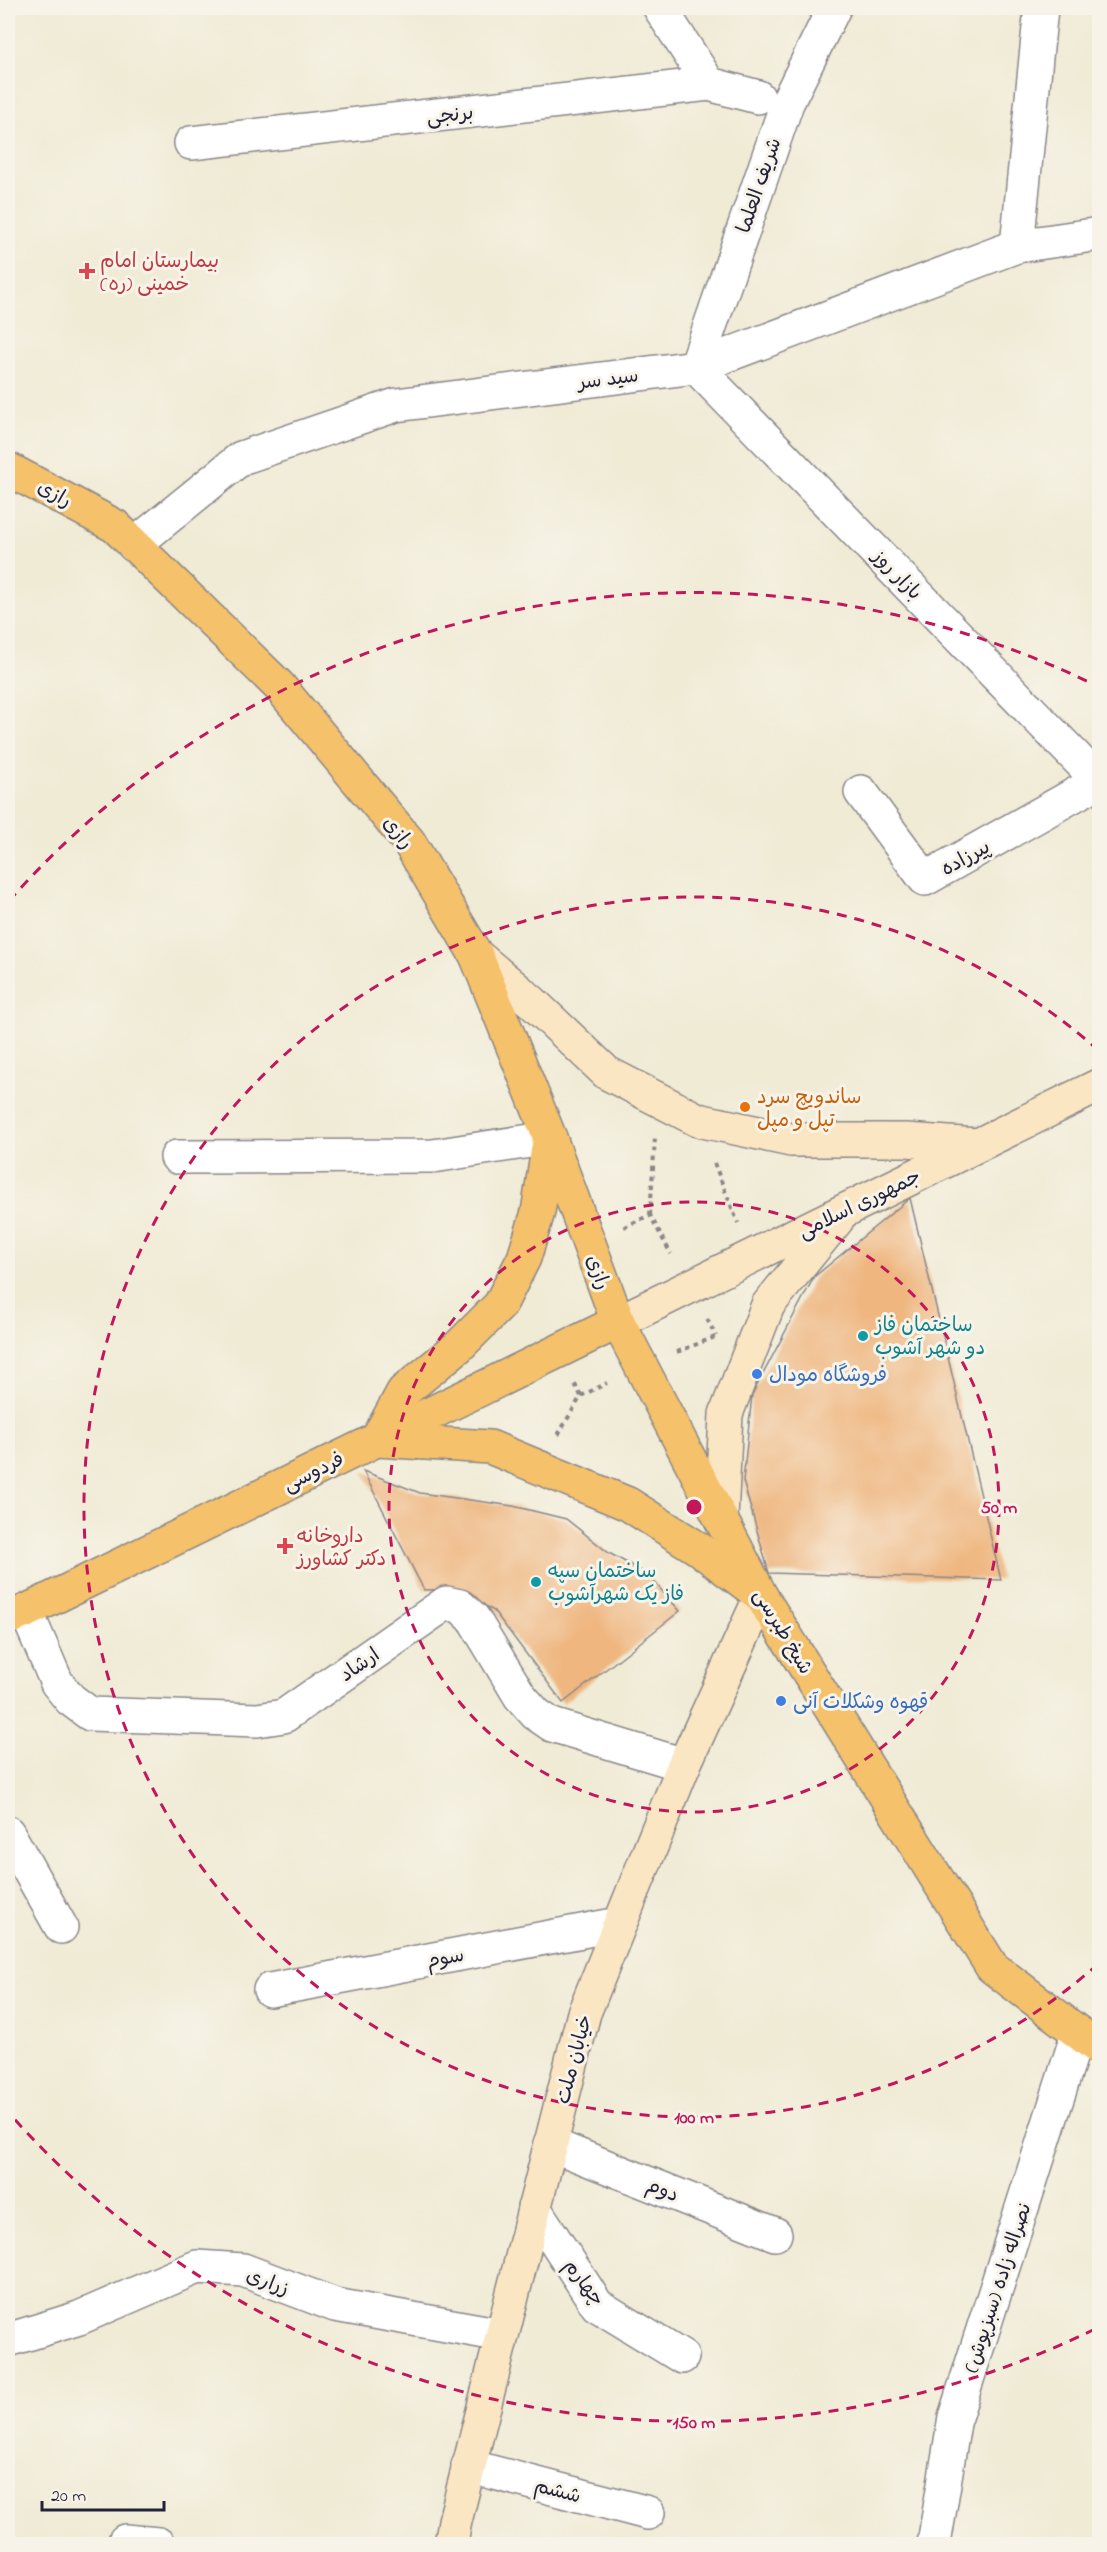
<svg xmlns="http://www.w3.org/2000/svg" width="1107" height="2552" viewBox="0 0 1107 2552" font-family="'Indie Flower','Playpen Sans Arabic',sans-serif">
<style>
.building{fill:#efb67f}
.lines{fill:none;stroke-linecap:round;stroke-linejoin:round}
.street-casing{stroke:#898688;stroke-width:36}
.secondary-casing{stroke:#898688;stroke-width:36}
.primary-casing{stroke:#898688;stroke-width:36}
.path{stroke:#898688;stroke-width:4;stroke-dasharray:4.5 4.5;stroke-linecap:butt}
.street{stroke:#fff;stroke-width:33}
.secondary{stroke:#fbe6c4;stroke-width:33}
.primary{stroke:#f5c16b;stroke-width:33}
.ring{fill:none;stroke:#c2185b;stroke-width:3;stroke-dasharray:10 8}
.health-dot{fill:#e0444e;stroke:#f7f3e8;stroke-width:2}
.food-dot{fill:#e8710a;stroke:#f7f3e8;stroke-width:2}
.culture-dot{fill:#0f9aa8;stroke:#f7f3e8;stroke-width:2}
.shop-dot{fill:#3f7fe0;stroke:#f7f3e8;stroke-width:2}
.labels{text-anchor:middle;stroke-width:6;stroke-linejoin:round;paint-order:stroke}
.street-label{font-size:20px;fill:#22223b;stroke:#f7f3e8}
.health-label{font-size:20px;fill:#be3a42;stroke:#f7f3e8;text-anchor:start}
.food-label{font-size:20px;fill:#c56008;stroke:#f7f3e8;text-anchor:start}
.culture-label{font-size:20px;fill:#0d838f;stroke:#f7f3e8;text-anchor:start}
.shop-label{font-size:20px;fill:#366cbe;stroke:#f7f3e8;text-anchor:start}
.centre{fill:#c2185b;stroke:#f7f3e8;stroke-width:3}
.ring-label{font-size:18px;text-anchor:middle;font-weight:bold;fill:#c2185b;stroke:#f7f3e8;stroke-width:6;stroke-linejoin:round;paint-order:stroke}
</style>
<rect width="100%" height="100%" fill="#f7f3e8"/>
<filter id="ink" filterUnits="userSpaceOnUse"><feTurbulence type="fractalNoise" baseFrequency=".0167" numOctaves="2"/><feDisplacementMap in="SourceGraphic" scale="12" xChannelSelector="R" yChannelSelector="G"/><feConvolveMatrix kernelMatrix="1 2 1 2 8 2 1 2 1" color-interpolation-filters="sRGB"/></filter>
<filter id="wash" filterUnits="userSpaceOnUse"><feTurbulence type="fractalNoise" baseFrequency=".008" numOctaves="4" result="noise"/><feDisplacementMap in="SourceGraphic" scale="24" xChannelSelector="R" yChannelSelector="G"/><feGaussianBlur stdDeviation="1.35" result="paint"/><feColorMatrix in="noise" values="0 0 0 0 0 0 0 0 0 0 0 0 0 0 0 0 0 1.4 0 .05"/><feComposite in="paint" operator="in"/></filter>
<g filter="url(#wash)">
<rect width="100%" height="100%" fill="#f0ebd5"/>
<g id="blocks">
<g class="building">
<polygon points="910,1198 1001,1580 769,1573 743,1481 752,1395 814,1277"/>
<polygon points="363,1471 420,1493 513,1506 566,1519 609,1553 647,1574 680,1611 563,1703 494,1611 456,1589 424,1590"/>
</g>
</g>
</g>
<g filter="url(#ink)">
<use href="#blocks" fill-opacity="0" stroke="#898688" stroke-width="1.5"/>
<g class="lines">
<defs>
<g id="street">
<polyline points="660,8 709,84 758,97"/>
<polyline points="191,143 709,84"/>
<polyline points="1017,246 1041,8"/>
<polyline points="696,367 1100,782"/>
<polyline points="696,367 787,103 834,8"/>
<polyline points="134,545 241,458 396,405 696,367 1017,246 1100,234"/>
<polyline points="861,792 925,879 1099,781"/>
<polyline points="177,1157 433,1156 550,1138"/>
<polyline points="26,1611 57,1683 70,1699 90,1714 257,1720 284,1716 446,1603 460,1606 473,1618 520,1696 536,1714 552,1725 684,1765"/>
<polyline points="8,1833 61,1927"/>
<polyline points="270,1990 619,1924"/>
<polyline points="550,2144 775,2234"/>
<polyline points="534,2208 597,2305 682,2357"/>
<polyline points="8,2340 79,2318 197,2267 243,2270 335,2305 502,2335"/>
<polyline points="468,2466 648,2513"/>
<polyline points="125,2541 158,2544"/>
<polyline points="934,2544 955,2417 1078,2033"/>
</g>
<g id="secondary">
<polyline points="476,955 532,1002 607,1073 698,1120 791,1140 906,1140 977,1145"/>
<polyline points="618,1322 1100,1085"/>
<polyline points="721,1519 726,1414 768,1305 837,1220"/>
<polyline points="451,2544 455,2521 584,2013 684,1765 761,1596"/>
</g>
<g id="primary">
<polyline points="8,469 115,526 279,686 409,842 476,955 550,1138 618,1322 761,1596 992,1967 1100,2049"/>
<polyline points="549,1142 538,1212 524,1258 500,1305 459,1346 403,1392 377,1440 490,1447 628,1504 699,1549 755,1591"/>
<polyline points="8,1618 26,1611 618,1322"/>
</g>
</defs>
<use href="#street" class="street-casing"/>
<use href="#secondary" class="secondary-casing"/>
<use href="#primary" class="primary-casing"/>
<g class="path">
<polyline points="714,1163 738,1223"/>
<polyline points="650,1215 655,1138"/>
<polyline points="624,1227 650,1215 671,1254"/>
<polyline points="707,1319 716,1336"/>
<polyline points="677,1352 715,1337"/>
<polyline points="581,1396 607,1383"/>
<polyline points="558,1435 581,1396 575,1384"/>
</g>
<use href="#street" class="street"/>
<use href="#secondary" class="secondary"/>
<use href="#primary" class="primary"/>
</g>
</g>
<g class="ring">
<circle cx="694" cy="1507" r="305"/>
<path d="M1098 1964A610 610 0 1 1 1098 1050"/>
<path d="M1095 2329A915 915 0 0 1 9 2113M9 901A915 915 0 0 1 1095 685"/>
</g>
<g class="health-dot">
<path d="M84 262h6v6h6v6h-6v6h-6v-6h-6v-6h6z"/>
<path d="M282 1537h6v6h6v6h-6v6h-6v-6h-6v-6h6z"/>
</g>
<circle class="food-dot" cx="745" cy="1107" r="6"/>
<g class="culture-dot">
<circle cx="863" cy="1336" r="6"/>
<circle cx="536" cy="1582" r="6"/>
</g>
<g class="shop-dot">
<circle cx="757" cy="1374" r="6"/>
<circle cx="781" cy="1701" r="6"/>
</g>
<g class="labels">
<g class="street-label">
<text transform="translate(450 114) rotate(-6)" y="7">برنجی</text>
<text transform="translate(758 185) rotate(-71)" y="7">شریف العلما</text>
<text transform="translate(608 378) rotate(-7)" y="7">سید سر</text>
<text transform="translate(55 493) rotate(29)" y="7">رازی</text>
<text transform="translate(898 574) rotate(46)" y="7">بازار روز</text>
<text transform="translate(399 832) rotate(52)" y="7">رازی</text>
<text transform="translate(965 857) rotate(-29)" y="7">پیرزاده</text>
<text transform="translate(859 1203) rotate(-26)" y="7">جمهوری اسلامی</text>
<text transform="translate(599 1272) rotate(70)" y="7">رازی</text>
<text transform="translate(313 1471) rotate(-26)" y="7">فردوسی</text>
<text transform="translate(784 1631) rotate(59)" y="7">شیخ طبرسی</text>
<text transform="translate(359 1664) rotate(-35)" y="7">ارشاد</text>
<text transform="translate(445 1957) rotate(-11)" y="7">سوم</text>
<text transform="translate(573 2059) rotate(-75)" y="7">خیابان ملت</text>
<text transform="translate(663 2189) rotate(22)" y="7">دوم</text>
<text transform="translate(268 2281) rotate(20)" y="7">زراری</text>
<text transform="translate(585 2282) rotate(53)" y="7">چهارم</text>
<text transform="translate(997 2287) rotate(-72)" y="7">نصراله زاده (سبزپوش)</text>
<text transform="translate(558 2490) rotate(15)" y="7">ششم</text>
</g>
<g class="health-label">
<text x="100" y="267">بیمارستان امام<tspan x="100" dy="23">خمینی (ره)</tspan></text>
<text x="297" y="1542">داروخانه<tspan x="297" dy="23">دکتر کشاورز</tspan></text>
</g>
<g class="food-label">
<text x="757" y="1103">ساندویچ سرد<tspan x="757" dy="23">تپل و مپل</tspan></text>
</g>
<g class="culture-label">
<text x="875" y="1331">ساختمان فاز<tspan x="875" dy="23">دو شهر آشوب</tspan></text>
<text x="548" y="1577">ساختمان سپه<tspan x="548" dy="23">فاز یک شهرآشوب</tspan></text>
</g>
<g class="shop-label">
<text x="769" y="1381">فروشگاه مودال</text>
<text x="793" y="1708">قهوه وشکلات آنی</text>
</g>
</g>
<circle cx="694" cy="1507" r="9" class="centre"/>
<g class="ring-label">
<text x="999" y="1513">50 m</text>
<text x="694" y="2123">100 m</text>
<text x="694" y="2428">150 m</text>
</g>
<rect width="1107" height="2552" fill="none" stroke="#f7f3e8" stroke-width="30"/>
<path d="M42 2501v9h122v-9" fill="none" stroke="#22223b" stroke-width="3"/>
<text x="51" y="2501" font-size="18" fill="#22223b" stroke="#f7f3e8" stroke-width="4.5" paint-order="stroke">20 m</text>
</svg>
